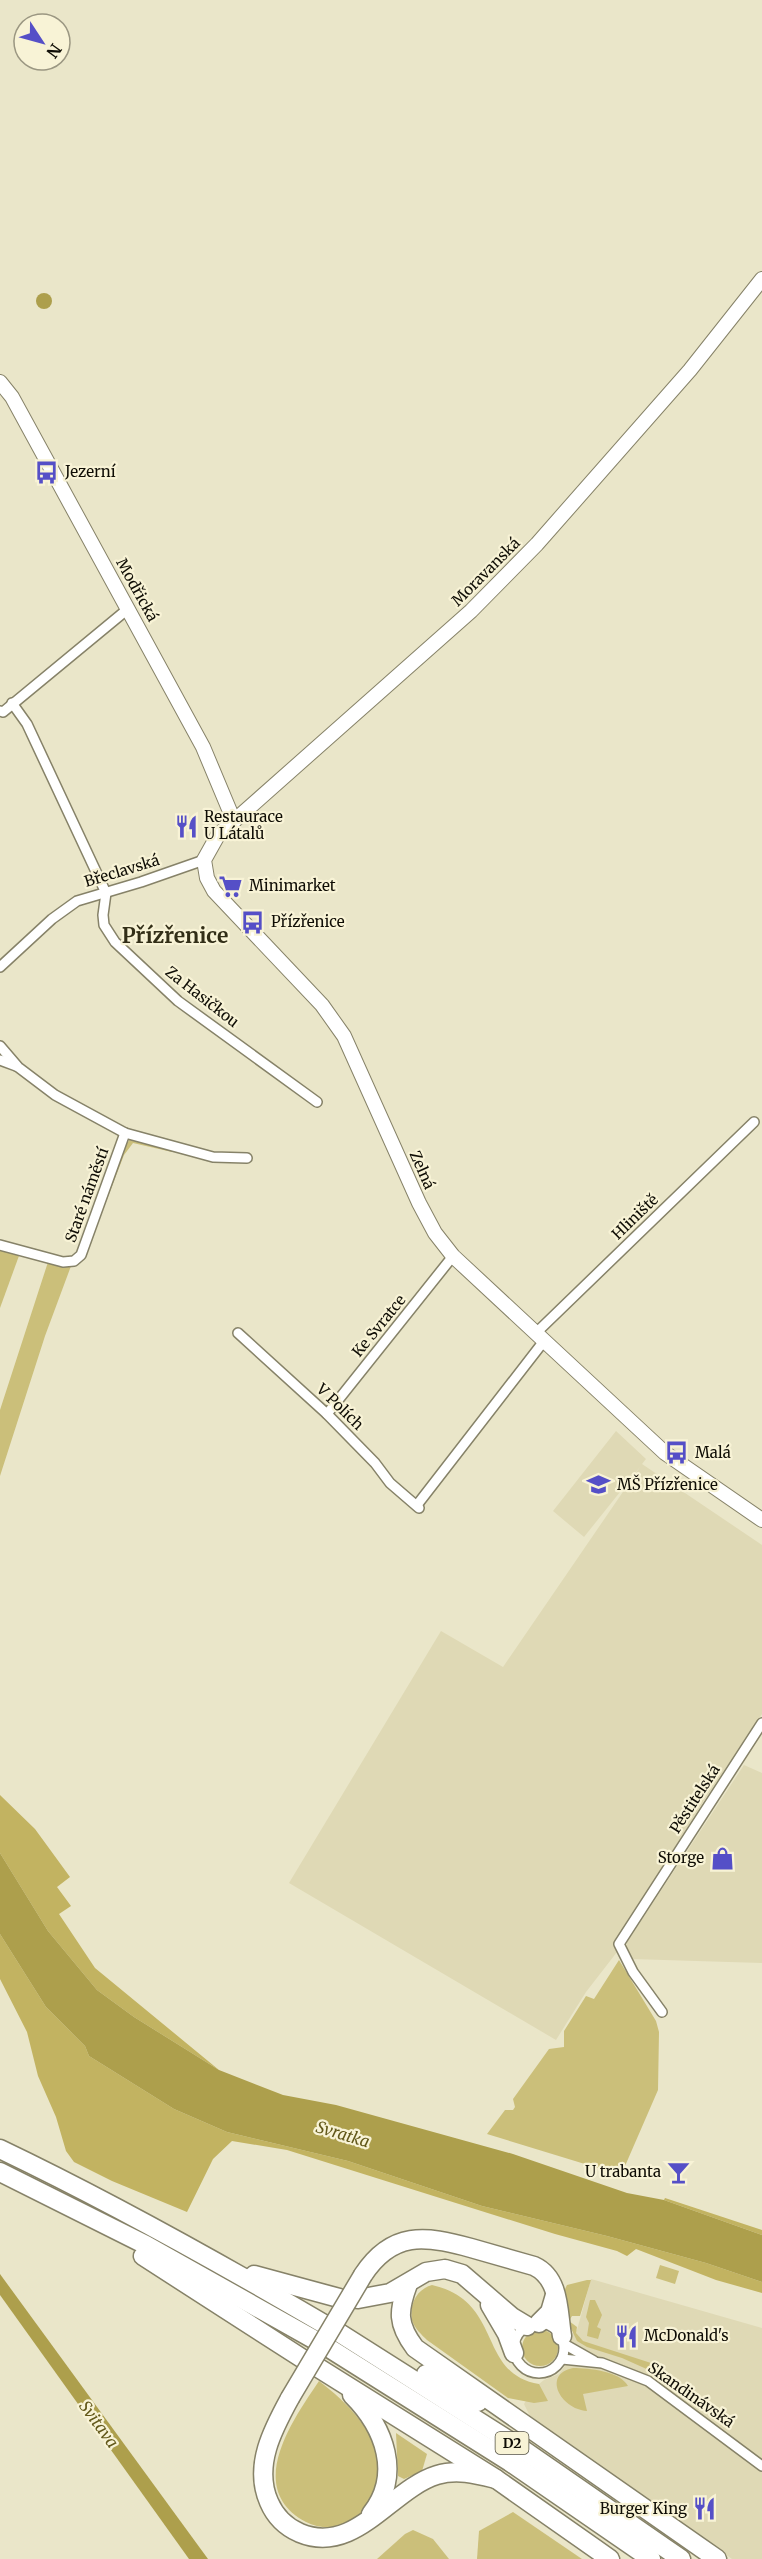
<svg xmlns="http://www.w3.org/2000/svg" width="762" height="2559" viewBox="0 0 762 2559" font-family="Merriweather,serif">
<style>
.built{fill:#dfd9b5}
.green{fill:#cbbf7a}
.forest{fill:#c2b361}
.water{fill:#ad9f4c}
.lines{fill:none;stroke-linecap:round;stroke-linejoin:round}
.street-casing{stroke:#868268;stroke-width:12}
.secondary-casing{stroke:#868268;stroke-width:16}
.highway-casing{stroke:#868268;stroke-width:21}
.street{stroke:#fff;stroke-width:9}
.secondary{stroke:#fff;stroke-width:14}
.highway{stroke:#fff;stroke-width:18}
.highway-bridge-casing{stroke:#868268;stroke-width:21;stroke-linecap:butt}
.highway-bridge{stroke:#fff;stroke-width:18}
.labels{text-anchor:middle;stroke-width:4.5;stroke-linejoin:round;paint-order:stroke}
.shield{fill:#f8f3d6;stroke:#555244;stroke-width:1.5}
.shield-label{font-size:14px;font-weight:bold;fill:#0f0d05}
.poi-label{font-size:15px;fill:#0f0d05;stroke:#f8f3d6;text-anchor:start}
.street-label{font-size:15px;fill:#0f0d05;stroke:#f8f3d6}
.water-label{font-size:16px;font-style:italic;fill:#62581a;stroke:#f8f3d6}
.district-label{font-size:21px;font-weight:bold;fill:#322e17;stroke:#f8f3d6}
</style>
<rect width="100%" height="100%" fill="#eae6c9"/>
<g class="built">
<polygon points="616,1431 646,1459 642,1464 762,1545 762,1714 705,1799 614,1944 617,1952 586,1992 556,2040 289,1883 441,1631 503,1667 640,1467 584,1537 553,1511"/>
<polygon points="744,1765 762,1773 762,1963 631,1959 626,1950 627,1942"/>
<polygon points="591,2279 762,2328 762,2559 732,2559 530,2416 524,2404 534,2388 544,2380 559,2374 570,2359 570,2335 577,2330"/>
</g>
<g class="green">
<polygon points="130,1139 173,1150 172,1152 133,1143 124,1155 104,1207 101,1205 121,1153"/>
<polygon points="0,1247 20,1253 0,1308"/>
<polygon points="48,1262 71,1266 45,1336 0,1476 0,1410"/>
<polygon points="619,1960 656,2021 659,2032 658,2090 625,2166 620,2170 611,2172 487,2134 505,2110 513,2110 515,2107 513,2099 549,2049 564,2047 564,2031 586,1996 594,1999"/>
<polygon points="660,2265 679,2271 675,2284 656,2278"/>
<polygon points="587,2280 591,2280 580,2316 572,2316 569,2321 577,2327 576,2333 583,2341 651,2363 656,2367 651,2371 622,2358 587,2347 577,2341 566,2318 565,2289 567,2285"/>
<path d="M432 2285C504 2301 477 2374 539 2384L548 2401 534 2403 508 2398 427 2340C422 2335 414 2328 412 2320 409 2304 417 2289 432 2285Z"/>
<polygon points="590,2300 595,2300 602,2315 597,2327 601,2329 598,2339 587,2336 589,2323 586,2317"/>
<circle cx="540" cy="2348" r="18"/>
<path d="M573 2368C589 2368 620 2371 628 2386L583 2394 587 2411C560 2409 542 2374 573 2368Z"/>
<path d="M319 2381C352 2406 395 2449 373 2495 369 2505 364 2515 355 2521 341 2528 321 2530 306 2522 244 2489 292 2421 319 2381Z"/>
<polygon points="396,2433 427,2454 422,2471 404,2479 398,2476"/>
<polygon points="513,2512 582,2559 477,2559 479,2531"/>
<polygon points="413,2530 433,2539 449,2559 377,2559 405,2534"/>
</g>
<g class="forest">
<polygon points="0,1795 35,1829 70,1877 57,1887 71,1906 59,1914 95,1968 219,2070 134,2017 97,1990 48,1931 0,1853"/>
<polygon points="0,1934 46,2007 85,2046 89,2056 174,2109 227,2132 348,2161 482,2206 607,2236 706,2263 762,2282 762,2293 716,2280 636,2249 627,2256 617,2251 555,2234 287,2150 232,2141 213,2159 187,2212 112,2181 74,2162 66,2151 56,2117 38,2076 27,2032 0,1979"/>
<polygon points="665,2198 762,2230 762,2235 664,2200"/>
</g>
<g class="water">
<circle cx="44" cy="301" r="8"/>
<polygon points="0,1853 48,1931 97,1990 134,2017 219,2070 283,2095 336,2105 513,2154 627,2193 664,2200 762,2235 762,2282 706,2263 607,2236 482,2206 348,2161 227,2132 174,2109 89,2056 85,2046 46,2007 0,1934"/>
<polygon points="0,2274 208,2559 189,2559 0,2295"/>
</g>
<g class="lines">
<defs>
<g id="street">
<polyline points="12,703 27,724 106,893 103,915 104,925 115,942 178,1001 317,1102"/>
<polyline points="0,711 3,712 129,608"/>
<polyline points="0,967 52,919 77,901 141,882 204,860"/>
<polyline points="0,1046 18,1067 55,1095 125,1133 213,1157 247,1158"/>
<polyline points="0,1060 16,1066"/>
<polyline points="0,1245 63,1262 74,1261 81,1255 125,1133"/>
<polyline points="238,1333 327,1414 375,1463 390,1483 419,1508"/>
<polyline points="536,1333 754,1122"/>
<polyline points="327,1414 453,1256"/>
<polyline points="417,1505 544,1341"/>
<polyline points="662,2012 633,1972 619,1944 762,1723"/>
<circle cx="539" cy="2348" r="25"/>
<polyline points="564,2344 594,2361"/>
<polyline points="562,2359 602,2363 648,2381 762,2466"/>
</g>
<g id="secondary">
<polyline points="762,279 690,370 537,544 471,611 234,821 218,835 204,860 207,878 214,891 322,1005 344,1036 419,1203 435,1233 453,1256 665,1453 762,1520"/>
<polyline points="0,382 12,397 203,747 234,821"/>
</g>
<g id="highway">
<path d="M0 2149C111 2202 218 2262 324 2324"/>
<polyline points="0,2172 146,2245 315,2340"/>
<polyline points="143,2256 303,2359"/>
<polyline points="254,2275 339,2298"/>
<path d="M363 2275C392 2231 425 2235 471 2248 492 2254 513 2260 534 2266 560 2278 558 2311 562 2336"/>
<path d="M408 2284C398 2311 397 2324 415 2348L717 2559"/>
<polyline points="358,2299 390,2293 426,2272 445,2269 462,2274 512,2317 527,2326"/>
<polyline points="490,2305 507,2334 514,2353"/>
<polyline points="539,2323 550,2312 555,2295"/>
<polyline points="338,2332 519,2447 681,2559"/>
<polyline points="329,2348 510,2462 651,2559"/>
<polyline points="317,2367 496,2479 610,2559"/>
<polyline points="426,2374 478,2402"/>
<path d="M352 2395C385 2428 402 2475 371 2514"/>
<path d="M290 2398C273 2429 253 2466 269 2502 275 2516 286 2527 300 2533 355 2556 391 2489 437 2475 457 2469 476 2474 496 2479"/>
</g>
</defs>
<use href="#street" class="street-casing"/>
<use href="#secondary" class="secondary-casing"/>
<use href="#highway" class="highway-casing"/>
<use href="#street" class="street"/>
<use href="#secondary" class="secondary"/>
<use href="#highway" class="highway"/>
<defs>
<polyline id="highway-bridge" points="290,2398 363,2275"/>
</defs>
<use href="#highway-bridge" class="highway-bridge-casing"/>
<use href="#highway-bridge" class="highway-bridge"/>
</g>
<defs>
<symbol id="bus-bare" viewBox="-9 -9 18 18"><path d="M-5-6H5V4H4V6H2V4H-2V6H-4V4H-5ZM-3.5-4V0h7V-4ZM-3.5 1.2v1.5H-2V1.2ZM2 1.2v1.5H3.5V1.2Z" fill="#554fc7" stroke="#f8f3d6" stroke-width="2.5" paint-order="stroke"/></symbol>
<symbol id="restaurant-bare" viewBox="-9 -9 18 18"><path d="M-5-6h1v4h1v-4h1v4h1v-4h1v5L-1.5 .5V6h-2V.5L-5-1ZM5-6V6H3V1.5H1.5Q1.5-4 5-6Z" fill="#554fc7" stroke="#f8f3d6" stroke-width="2.5" paint-order="stroke"/></symbol>
<symbol id="supermarket-bare" viewBox="-9 -9 18 18"><path d="M-6-5.5h2.5l.6 2H6L4.5 2H-2.5L-4.4-4H-6ZM-1.5 3.2a1.3 1.3 0 1 0 .1 0ZM3 3.2a1.3 1.3 0 1 0 .1 0Z" fill="#554fc7" stroke="#f8f3d6" stroke-width="2.5" paint-order="stroke"/></symbol>
<symbol id="school-bare" viewBox="-9 -9 18 18"><path d="M0-5L7-2L0 1L-7-2ZM-4 1L0 2.5L4 1V4Q0 6-4 4Z" fill="#554fc7" stroke="#f8f3d6" stroke-width="2.5" paint-order="stroke"/></symbol>
<symbol id="shop-bare" viewBox="-9 -9 18 18"><path d="M-5-2.5h2.3a2.7 3.5 0 0 1 5.4 0H5L5.5 6h-11ZM-1.5-2.5h3a1.5 2.3 0 0 0-3 0Z" fill="#554fc7" stroke="#f8f3d6" stroke-width="2.5" paint-order="stroke"/></symbol>
<symbol id="bar-bare" viewBox="-9 -9 18 18"><path d="M-6-5H6L.8 .8V4.5H3.5V6h-7V4.5H-.8V.8Z" fill="#554fc7" stroke="#f8f3d6" stroke-width="2.5" paint-order="stroke"/></symbol>
</defs>
<g fill-rule="evenodd">
<use href="#bus-bare" x="30" y="456" width="33" height="33"/>
<use href="#restaurant-bare" x="170" y="810" width="33" height="33"/>
<use href="#supermarket-bare" x="214" y="870" width="33" height="33"/>
<use href="#bus-bare" x="236" y="906" width="33" height="33"/>
<use href="#bus-bare" x="660" y="1436" width="33" height="33"/>
<use href="#school-bare" x="582" y="1468" width="33" height="33"/>
<use href="#shop-bare" x="706" y="1842" width="33" height="33"/>
<use href="#bar-bare" x="662" y="2156" width="33" height="33"/>
<use href="#restaurant-bare" x="610" y="2320" width="33" height="33"/>
<use href="#restaurant-bare" x="688" y="2492" width="33" height="33"/>
</g>
<g class="labels">
<rect class="shield" x="495.5" y="2432" width="33" height="22" rx="4.5"/>
<g class="shield-label">
<text x="512" y="2448">D2</text>
</g>
<g class="poi-label">
<text x="65" y="477">Jezerní</text>
<text x="204" y="822">Restaurace<tspan x="204" dy="17">U Látalů</tspan></text>
<text x="249" y="891">Minimarket</text>
<text x="271" y="927">Přízřenice</text>
<text x="695" y="1458">Malá</text>
<text x="617" y="1490">MŠ Přízřenice</text>
<text x="704" y="1863" text-anchor="end">Storge</text>
<text x="661" y="2177" text-anchor="end">U trabanta</text>
<text x="644" y="2341">McDonald's</text>
<text x="687" y="2514" text-anchor="end">Burger King</text>
</g>
<g class="street-label">
<text transform="translate(486 572) rotate(-45)" y="5">Moravanská</text>
<text transform="translate(137 590) rotate(61)" y="5">Modřická</text>
<text transform="translate(122 871) rotate(-17)" y="5">Břeclavská</text>
<text transform="translate(202 997) rotate(38)" y="5">Za Hasičkou</text>
<text transform="translate(422 1170) rotate(66)" y="5">Zelná</text>
<text transform="translate(87 1195) rotate(-70)" y="5">Staré náměstí</text>
<text transform="translate(635 1217) rotate(-44)" y="5">Hliniště</text>
<text transform="translate(379 1326) rotate(-51)" y="5">Ke Svratce</text>
<text transform="translate(340 1407) rotate(44)" y="5">V Polích</text>
<text transform="translate(695 1799) rotate(-57)" y="5">Pěstitelská</text>
<text transform="translate(691 2395) rotate(35)" y="5">Skandinávská</text>
</g>
<g class="water-label">
<text transform="translate(343 2134) rotate(17)" y="6">Svratka</text>
<text transform="translate(99 2424) rotate(54)" y="6">Svitava</text>
</g>
<g class="district-label">
<text x="175" y="943">Přízřenice</text>
</g>
</g>
<g transform="translate(42 42) rotate(126)"><circle r="28" fill="#f8f3d6" stroke="#9b9782" stroke-width="1.5"/>
<path d="M0-4.5L10 22L0 15L-10 22Z" fill="#554fc7"/>
<text y="-9" font-size="16" font-weight="bold" text-anchor="middle" fill="#0f0d05">N</text>
</g>
</svg>
